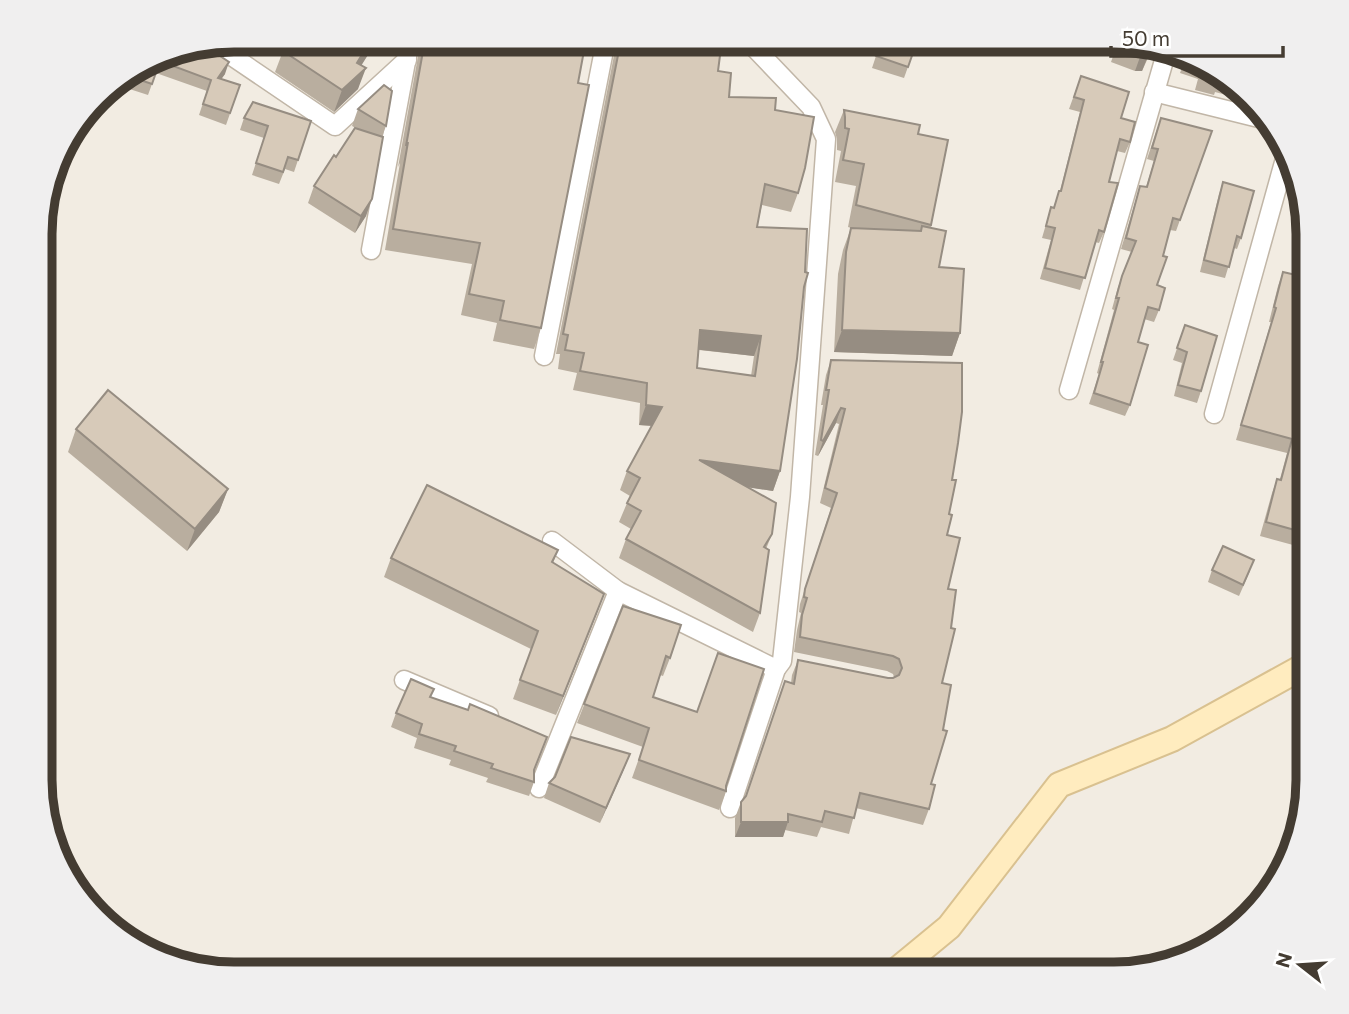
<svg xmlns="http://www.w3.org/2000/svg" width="1349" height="1014" viewBox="0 0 1349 1014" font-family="Commissioner,sans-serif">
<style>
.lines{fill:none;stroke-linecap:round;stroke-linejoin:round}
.street-casing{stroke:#c1b6a7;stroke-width:21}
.secondary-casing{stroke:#d9c190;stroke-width:28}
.street{stroke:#fff;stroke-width:18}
.secondary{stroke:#ffecbf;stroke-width:24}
.wall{fill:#b9ae9f;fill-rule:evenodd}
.shaded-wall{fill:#968d82}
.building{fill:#d7cab9;stroke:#968d82;stroke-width:2;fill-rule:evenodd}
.rim{fill:none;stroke:#443c32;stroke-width:9}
</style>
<rect width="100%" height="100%" fill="#f2ece2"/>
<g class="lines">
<defs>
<g id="street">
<polyline points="214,44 335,126 407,60"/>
<polyline points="1154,92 1267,120"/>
<polyline points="371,250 410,40"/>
<polyline points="544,356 606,40"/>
<polyline points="1069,390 1167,50"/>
<polyline points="1214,414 1288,148"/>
<polyline points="552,541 618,591"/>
<polyline points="404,680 489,716"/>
<polyline points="539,788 618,591 776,669"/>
<polyline points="730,808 776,669 782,661 800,497 826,139 811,107 747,40"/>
</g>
<polyline id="secondary" points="892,974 949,927 1059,785 1172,739 1308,664"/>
</defs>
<use href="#street" class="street-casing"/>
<use href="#secondary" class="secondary-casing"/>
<use href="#street" class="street"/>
<use href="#secondary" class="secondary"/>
</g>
<g class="wall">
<polygon points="289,40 400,40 394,56 371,50 361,65 358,89 334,112 275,72 283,51"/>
<polygon points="421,40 586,40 578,83 541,328 534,349 493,341 497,323 461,315 472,264 385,250 400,163 398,167"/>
<path d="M617 40H722L718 71 729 97 775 110 798 193 791 212 762 205 757 227 804 287 780 471 773 491 748 487 772 534 766 549 760 613 753 632 619 558 626 539 631 529 619 522 630 496 620 490 627 471 652 426 639 425 640 403 573 390 577 373 558 369 560 354H556ZM699 350 754 356 751 376 697 368Z"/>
<polygon points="836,41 867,41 862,52"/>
<polygon points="881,41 914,50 904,78 872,68"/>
<polygon points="1103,41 1127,41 1153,47 1142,71 1135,71 1111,62 1117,45"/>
<polygon points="172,51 225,74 221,79 240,85 226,125 199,115 207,91 156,73 148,95 114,84"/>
<polygon points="1187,54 1242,88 1253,102 1215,92 1214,95 1195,90 1198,79 1180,73"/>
<polygon points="1081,76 1121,118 1130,142 1125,153 1117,151 1109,182 1104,232 1099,243 1095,242 1080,290 1040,279 1051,240 1042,238 1051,207 1053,208 1060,191 1080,112 1069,109"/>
<polygon points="253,102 298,160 294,172 285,169 279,184 252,175 264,138 240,130 244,118"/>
<polygon points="358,109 386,126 382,137 366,216 355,233 308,203 314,186 358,129 352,126"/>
<polygon points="844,110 918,134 931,225 931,228 939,267 960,333 952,356 834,352 838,274 843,250 851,228 848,227 856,186 835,182 841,151 837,150 837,139 835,132"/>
<polygon points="1157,129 1212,131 1176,231 1170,230 1163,256 1157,285 1159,310 1154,322 1144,319 1138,342 1130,405 1125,416 1089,404 1099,374 1097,373 1114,310 1112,309 1118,287 1132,252 1121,249 1140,186 1146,187 1154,161 1147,159"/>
<polygon points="1223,182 1241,238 1237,249 1234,248 1225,278 1200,272 1219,194"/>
<polygon points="1283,272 1309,278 1309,332 1307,332 1296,365 1297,391 1309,394 1309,535 1304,548 1260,536 1272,493 1277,479 1280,479 1287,453 1236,440 1271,322 1269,322 1278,286"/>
<polygon points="1185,325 1201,391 1197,403 1174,396 1182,363 1173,360"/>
<polygon points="831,360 952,480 947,535 948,589 942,683 929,809 923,825 856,808 849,834 821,827 817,837 785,830 783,837 735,837 735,818 741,802 746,797 791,683 792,675 798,660 888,678 894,677 893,674 887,671 794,652 797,630 801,613 799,612 800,604 831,508 820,503 839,424 836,423 818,456 815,455 823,405 821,405 826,375"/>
<polygon points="76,429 228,489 219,512 187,551 68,452"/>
<polygon points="558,550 553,563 597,613 556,715 513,699 531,649 384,577 391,558"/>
<polygon points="1212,570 1250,571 1239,596 1208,582"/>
<polygon points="623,606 670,658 663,676 660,675 653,697 726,786 726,791 719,810 632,778 643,747 577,723"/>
<polygon points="431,697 534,771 534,782 529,796 486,782 488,778 449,765 451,760 414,748 417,738 391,727 396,713"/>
<polygon points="624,769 600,823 544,798 549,783"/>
</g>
<g class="shaded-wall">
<polygon points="371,40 374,40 371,50 351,82 366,68 358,89 334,112 342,90"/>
<polygon points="1152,46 1142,71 1135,71 1140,57"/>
<polygon points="229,62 225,74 214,89 218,78"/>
<polygon points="372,199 366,216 355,233 361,216"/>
<polygon points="700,330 761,336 754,356 693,349"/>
<polygon points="842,330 960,333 952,356 834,352"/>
<polygon points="646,405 662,407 655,426 639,425"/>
<polygon points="841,408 836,423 818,456 823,441"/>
<polygon points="699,460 780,471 773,491 692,479"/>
<polygon points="228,489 219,512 187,551 195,529"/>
<polygon points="604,594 597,613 556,715 563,696"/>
<polygon points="630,754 624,769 600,823 606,808"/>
<polygon points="741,822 788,822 783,837 735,837"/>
</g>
<g class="building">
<polygon points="289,40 371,40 357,63 366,68 342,90 283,51"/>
<polygon points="425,40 586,40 578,83 589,85 541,328 500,320 504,301 469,294 480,243 393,229 408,142 406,146"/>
<path d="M621 40H722L718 71 731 73 729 97 776 98 775 110 814 117 805 168 798 193 765 184 757 227 807 229 805 272 808 273 804 287 797 359 780 471 699 460 776 503 772 534 764 547 769 550 760 613 626 539 641 511 627 503 640 478 627 471 662 407 646 405 647 383 580 371 584 353 565 350 568 335 563 334ZM700 330 761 336 755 376 697 368Z"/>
<polygon points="881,41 886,41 914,50 908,67 876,56"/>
<polygon points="1119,41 1127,41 1152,46 1147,57 1140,57 1116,48"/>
<polygon points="199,46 211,50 229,62 218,78 240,85 230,113 203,104 211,80 160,61 152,84 128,76 172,51"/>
<polygon points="1187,54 1189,55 1229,80 1220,77 1219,81 1200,76 1203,65 1186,59"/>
<polygon points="1081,76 1129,92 1121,118 1135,122 1130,142 1120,139 1109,182 1118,183 1104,232 1099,230 1085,278 1045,268 1055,228 1046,226 1051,207 1054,208 1059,191 1061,191 1084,100 1074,97"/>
<polygon points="384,85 392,91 386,126 358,109"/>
<polygon points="253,102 311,121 298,160 288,157 283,172 256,163 268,126 244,118"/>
<polygon points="844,110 920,125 918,134 948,140 931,225 856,205 864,164 843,160 849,129 845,128 845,117"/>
<polygon points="1161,118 1212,131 1180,220 1173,218 1163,256 1167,257 1157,285 1165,288 1159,310 1148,307 1138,342 1148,345 1130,405 1094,393 1103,362 1101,362 1119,298 1116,298 1122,276 1136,241 1126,238 1140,186 1147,187 1158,149 1152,148"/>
<polygon points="355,128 383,137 372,199 361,216 314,186 334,155 336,157"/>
<polygon points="1223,182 1254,191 1241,238 1237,236 1229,267 1204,260"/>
<polygon points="922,226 946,231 939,267 964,269 960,333 842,330 846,252 851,228 921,231"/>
<polygon points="1283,272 1309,278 1309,328 1296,365 1304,367 1297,391 1309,394 1309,534 1266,522 1277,479 1281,480 1292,439 1241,425 1276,308 1274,307"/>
<polygon points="1185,325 1217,336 1201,391 1178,385 1187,352 1177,348"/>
<polygon points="831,360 962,363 962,412 958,443 952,480 956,480 949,514 952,515 947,535 960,538 948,589 956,590 951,628 955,629 942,683 951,685 943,730 947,731 931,784 935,785 929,809 860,793 854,818 825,811 822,822 788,814 788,822 741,822 741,802 746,796 785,681 794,684 798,660 888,678 893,678 899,675 902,668 899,659 893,656 800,637 802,615 807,598 804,597 805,589 837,493 825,488 845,409 841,408 823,441 821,440 829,390 826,390"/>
<polygon points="108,390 228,489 195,529 76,429"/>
<polygon points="427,485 558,550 552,562 604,594 563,696 520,680 538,631 391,558"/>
<polygon points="1223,546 1254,560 1243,585 1212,570"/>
<polygon points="623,606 681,625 670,658 666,656 653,697 697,712 718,653 764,669 726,786 726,791 639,760 649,728 584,704"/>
<polygon points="411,679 434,689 430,697 468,710 470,704 547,737 534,770 534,782 491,768 493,764 454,751 456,746 419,734 422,724 396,713"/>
<polygon points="571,737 630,754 606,808 549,783 555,777"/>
</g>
<path d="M0 0H1349V1014H0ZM234 52H1114A182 182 0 0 1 1296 234V780A182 182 0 0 1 1114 962H234A182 182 0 0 1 52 780V234A182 182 0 0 1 234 52Z" fill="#f0efef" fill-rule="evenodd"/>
<path class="rim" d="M234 52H1114A182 182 0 0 1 1296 234V780A182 182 0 0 1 1114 962H234A182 182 0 0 1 52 780V234A182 182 0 0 1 234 52Z"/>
<g transform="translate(1300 965) rotate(287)" stroke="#ffffff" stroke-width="5" paint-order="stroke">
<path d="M0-5L12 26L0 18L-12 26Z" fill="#443c32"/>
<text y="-10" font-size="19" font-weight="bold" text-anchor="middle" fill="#443c32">N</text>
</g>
<path d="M1111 46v10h172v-10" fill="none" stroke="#443c32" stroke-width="3.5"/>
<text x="1122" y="46" font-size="21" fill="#443c32" stroke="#ffffff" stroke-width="5" paint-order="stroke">50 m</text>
</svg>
